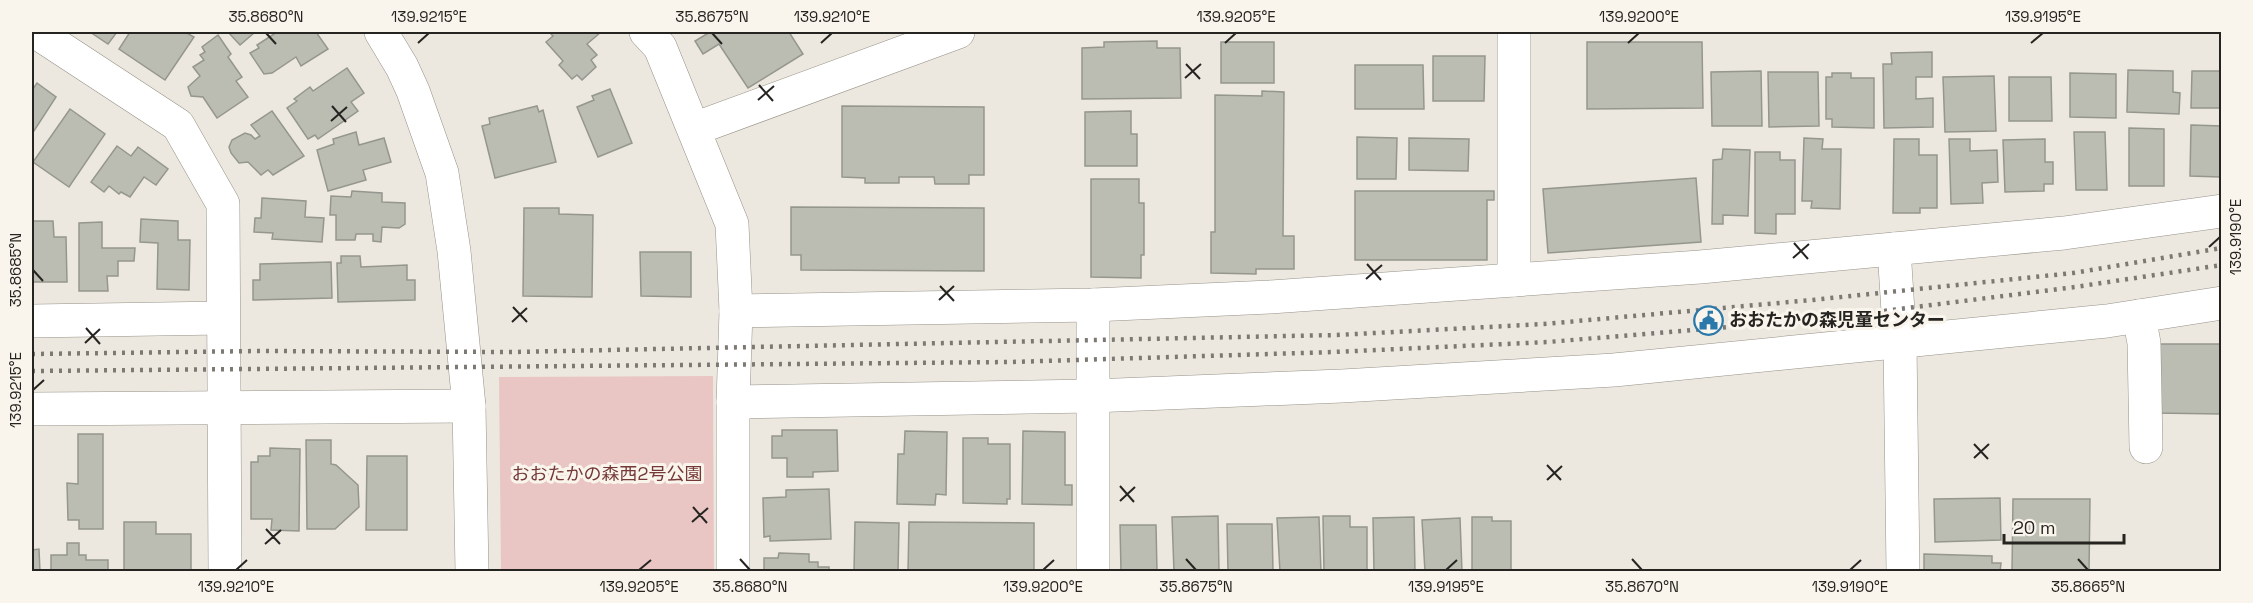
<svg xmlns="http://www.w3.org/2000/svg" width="2253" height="603" viewBox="0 0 2253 603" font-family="'Space Grotesk','Noto Sans JP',sans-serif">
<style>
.green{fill:#e9c6c4}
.building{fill:#bbbdb3;stroke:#95978e;stroke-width:1.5}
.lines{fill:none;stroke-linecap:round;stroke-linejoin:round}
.minor-casing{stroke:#969289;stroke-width:34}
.minor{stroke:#fff;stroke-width:33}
.rail{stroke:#7c7973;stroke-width:4.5;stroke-dasharray:3 6;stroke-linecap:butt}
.ticks{fill:none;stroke:#262421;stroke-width:2}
.labels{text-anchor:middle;stroke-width:6;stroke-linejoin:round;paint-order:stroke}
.poi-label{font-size:18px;font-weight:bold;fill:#262421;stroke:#faf5ec;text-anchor:start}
.park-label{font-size:18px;fill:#743837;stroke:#faf5ec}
.neatline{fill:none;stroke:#262421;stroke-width:2}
.ticks-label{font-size:15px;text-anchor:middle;fill:#262421}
</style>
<rect width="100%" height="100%" fill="#ede8df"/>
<polygon class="green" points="713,376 714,571 501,571 499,377"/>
<g class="building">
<polygon points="90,32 117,32 108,44"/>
<polygon points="130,32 185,32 194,37 165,80 119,49"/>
<polygon points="228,32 255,32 240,45"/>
<polygon points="272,32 316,32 328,49 301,66 296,57 272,73 264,74 250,53 259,48 257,45 274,34"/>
<polygon points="549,32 601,32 587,44 597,55 591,60 596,67 582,80 577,75 572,79 559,65 563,61 546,42 553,36"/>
<polygon points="710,32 789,32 803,54 748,88 719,44 703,54 695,41"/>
<polygon points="218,35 231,54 228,57 242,77 236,81 248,97 217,118 203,97 191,96 188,87 200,76 193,67 204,60 200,55 205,52 202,47"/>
<polygon points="1157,41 1157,48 1180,48 1181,98 1082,99 1082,48 1104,47 1104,42"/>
<rect x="1221" y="42" width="53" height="41"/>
<polygon points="1587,42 1702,42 1703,108 1587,109"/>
<polygon points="1932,52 1932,77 1916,77 1916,99 1933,98 1933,127 1884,128 1883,64 1892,64 1891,53"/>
<polygon points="1433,56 1485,56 1484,101 1433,101"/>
<polygon points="1355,65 1423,65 1424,109 1355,109"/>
<polygon points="347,68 364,93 351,102 358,111 318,139 315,135 308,139 287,108 297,101 294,99 310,87 313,91"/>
<polygon points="2128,70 2173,71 2173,92 2180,93 2179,114 2127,112"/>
<polygon points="1761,71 1762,126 1712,126 1711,72"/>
<polygon points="2192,71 2222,71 2222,108 2191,108"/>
<polygon points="1768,72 1818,72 1819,126 1769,127"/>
<polygon points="1832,73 1851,73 1851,78 1874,78 1874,128 1832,127 1832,119 1826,119 1826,77 1832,77"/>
<polygon points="2070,73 2116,74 2116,118 2070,117"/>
<polygon points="1994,76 1996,131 1945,132 1943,77"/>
<polygon points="2009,77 2051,77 2052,121 2009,121"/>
<polygon points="37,83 56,97 32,134 32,87 33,89"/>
<polygon points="610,89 632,143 598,157 577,107 594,100 592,96"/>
<polygon points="1262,91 1284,92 1283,236 1294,236 1294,269 1256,269 1256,274 1211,273 1211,232 1215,232 1215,95 1262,96"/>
<polygon points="537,106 539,112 543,110 556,162 495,178 482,126 490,124 489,118"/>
<polygon points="842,106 984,107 984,175 969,175 969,184 935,184 934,177 899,177 899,183 865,183 865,178 842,177"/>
<polygon points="70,109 105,134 69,187 33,162"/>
<polygon points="272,111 304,156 273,175 268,170 261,175 248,162 239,163 231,153 229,147 232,140 245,133 251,135 255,139 260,136 251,125"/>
<polygon points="1131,111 1131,134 1137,134 1137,166 1085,166 1085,112"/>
<polygon points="2191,125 2222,126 2220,177 2190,176"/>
<polygon points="2129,128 2164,129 2164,186 2129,186"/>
<polygon points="356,132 359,145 384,138 391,162 363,170 366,180 328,191 317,150 334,144 333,139"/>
<polygon points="2074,132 2105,132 2107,190 2076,190"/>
<polygon points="1357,137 1397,138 1396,179 1357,179"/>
<polygon points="1409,138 1469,139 1468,171 1409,170"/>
<polygon points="1804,138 1823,139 1822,149 1841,149 1840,209 1811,208 1812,201 1802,201"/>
<polygon points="1894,139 1919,139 1919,155 1937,155 1937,208 1920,208 1920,213 1893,213"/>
<polygon points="1949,139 1970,139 1970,151 1997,150 1998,182 1982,183 1983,203 1951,204"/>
<polygon points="2045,139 2045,162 2053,162 2053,184 2044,184 2044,191 2005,192 2003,140"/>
<polygon points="117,146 131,156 138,147 168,169 156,185 144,177 130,197 121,192 119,194 109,186 104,192 91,182"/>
<polygon points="1723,149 1750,150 1748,216 1723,215 1723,224 1712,224 1713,160 1722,159"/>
<polygon points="1755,152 1780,152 1780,160 1795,160 1795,214 1776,214 1776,234 1755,233"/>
<polygon points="1696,178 1701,242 1548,253 1543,189"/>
<polygon points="1091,179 1139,179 1139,203 1144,203 1144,255 1141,255 1141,278 1091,277"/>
<polygon points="352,191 382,193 382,202 405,203 405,224 399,228 382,227 381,242 373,241 373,234 356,234 355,240 336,240 336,215 330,215 331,196 351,197"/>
<polygon points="1355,191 1494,191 1494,200 1487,200 1487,260 1355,260"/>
<polygon points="262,198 306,201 305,217 324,218 322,242 272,239 273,233 254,232 255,218 261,218"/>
<polygon points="791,207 984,208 984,271 801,270 801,255 791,255"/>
<polygon points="524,208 559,208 559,214 593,215 592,297 523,296"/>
<polygon points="141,219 178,221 178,240 190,240 189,290 157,289 158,243 140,242"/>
<polygon points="32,221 53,221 54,237 66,237 67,282 32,282"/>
<polygon points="102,222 102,248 135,248 134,261 118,261 118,276 107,276 108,291 79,291 79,223"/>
<polygon points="640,252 691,252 691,297 641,296"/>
<polygon points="341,256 360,256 361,267 407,265 407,280 415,280 415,300 338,302 337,263 341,263"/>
<polygon points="331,262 332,298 253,300 253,280 260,280 260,264"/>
<polygon points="2154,344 2222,344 2222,414 2154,413"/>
<polygon points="782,430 837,430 838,471 813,472 813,477 787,477 787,458 772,458 772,436 782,436"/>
<polygon points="905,431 947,432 946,495 936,494 935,505 897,504 898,454 904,454"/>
<polygon points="1023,431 1065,432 1065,485 1072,485 1072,505 1022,504"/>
<polygon points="78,434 103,434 103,529 79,529 79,520 68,520 67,483 78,484"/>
<polygon points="963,438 988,438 988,444 1010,444 1010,499 1007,499 1007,504 963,503"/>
<polygon points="306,440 331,440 331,464 336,465 358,485 359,507 335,529 307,529"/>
<polygon points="270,448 300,449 299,531 271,530 272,519 251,519 251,462 258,462 258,456 270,456"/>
<polygon points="367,456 407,456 407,530 366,530"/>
<polygon points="829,489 831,539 770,541 770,536 764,537 763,498 786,497 786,490"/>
<polygon points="2000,498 2001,540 1935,542 1934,499"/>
<polygon points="2013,499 2090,499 2089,572 2012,572"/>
<polygon points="1218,516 1219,572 1174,572 1172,517"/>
<polygon points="1323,516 1350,516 1350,527 1367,527 1367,572 1324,572"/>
<polygon points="1319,517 1321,572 1280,572 1277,518"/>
<polygon points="1414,517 1415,572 1374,572 1373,518"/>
<polygon points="1472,517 1492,517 1492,521 1511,521 1511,572 1472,572"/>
<polygon points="1460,518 1462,572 1425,572 1422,520"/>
<polygon points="124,522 156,522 156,534 191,534 191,572 124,572"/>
<polygon points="855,522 899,523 898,572 854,572"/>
<polygon points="909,522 1034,523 1034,572 908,572"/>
<polygon points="1227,524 1272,524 1273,572 1228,572"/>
<polygon points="1120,525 1156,525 1157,572 1121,572"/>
<polygon points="67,543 79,543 79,555 86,555 86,560 108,560 108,572 51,572 51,555 67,555"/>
<polygon points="39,549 40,572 32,572 32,550"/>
<polygon points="779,553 809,554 809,562 818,562 818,567 829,567 829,572 764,572 764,558 778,558"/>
<polygon points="1924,554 1992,556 1992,563 2001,563 2000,572 1924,572"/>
</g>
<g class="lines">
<defs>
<g id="minor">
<polyline points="36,32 178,125 223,204 225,572"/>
<polyline points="381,32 402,67 413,91 442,173 454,251 469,406 472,572"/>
<polyline points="646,32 660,47 732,224 736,311 733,402 733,572"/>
<polyline points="694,129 958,32"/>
<polyline points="1894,249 1900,343 1903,572"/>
<polyline points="1514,280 1514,32"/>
<polyline points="1093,305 1093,572"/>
<polyline points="736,311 1093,305 1270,297 1700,267 2064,233 2222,211"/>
<polyline points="2139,316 2144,343 2146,447"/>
<polyline points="32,321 223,318"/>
<polyline points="733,402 1092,396 1342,386 1614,370 2107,321 2222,303"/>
<polyline points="32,409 469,406"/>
</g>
</defs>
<use href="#minor" class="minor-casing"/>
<use href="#minor" class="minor"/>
<g class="rail">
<polyline points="32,354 259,351 512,352 1337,335 1544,324 1812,300 2073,273 2222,248"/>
<polyline points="32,371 1011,362 1334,352 1548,342 1812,320 2075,287 2222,265"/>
</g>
</g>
<path class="ticks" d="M266 33 276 44M712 33 722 44M418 43 429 33M821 43 832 33M1225 43 1236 33M1628 43 1639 33M2031 43 2043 33M1186 64 1200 79M1185 78 1201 64M759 85 773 101M758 100 774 86M332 106 346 122M331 121 347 107M1794 243 1808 259M2209 247 2220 237M1793 258 1809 244M1367 264 1381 280M33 270 43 281M1366 279 1382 265M940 286 954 301M939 300 954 286M513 307 527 322M512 322 527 308M86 328 100 344M85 343 100 329M33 390 44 380M1974 444 1988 459M1974 458 1989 444M1547 465 1561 480M1547 480 1562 466M1120 486 1134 502M1120 501 1135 487M693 507 707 523M692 522 708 508M266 529 280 544M265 544 281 530M740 559 750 570M1186 559 1196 570M1632 559 1642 570M2078 559 2088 570M236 570 247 560M639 570 651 560M1043 570 1054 560M1446 570 1457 560M1850 570 1861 560"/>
<defs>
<symbol id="civic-ring" viewBox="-11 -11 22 22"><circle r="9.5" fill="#faf5ec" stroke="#2b78aa" stroke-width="1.5"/><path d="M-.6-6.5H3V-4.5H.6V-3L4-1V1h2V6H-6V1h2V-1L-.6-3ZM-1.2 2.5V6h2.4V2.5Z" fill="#2b78aa"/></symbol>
</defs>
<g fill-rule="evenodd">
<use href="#civic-ring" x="1692" y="304" width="33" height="33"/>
</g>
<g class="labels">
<g class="poi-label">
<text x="1729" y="326">おおたかの森児童センター</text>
</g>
<g class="park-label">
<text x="607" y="480">おおたかの森西2号公園</text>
</g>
</g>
<rect width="2253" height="603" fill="none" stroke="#faf5ec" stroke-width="66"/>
<path d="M2004 534v9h120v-9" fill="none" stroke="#262421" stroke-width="3"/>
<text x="2013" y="534" font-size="18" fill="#262421" stroke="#faf5ec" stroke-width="4.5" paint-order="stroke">20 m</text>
<rect x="33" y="33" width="2187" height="537" class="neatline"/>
<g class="ticks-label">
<text x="266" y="22">35.8680°N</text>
<text x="429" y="22">139.9215°E</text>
<text x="712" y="22">35.8675°N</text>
<text x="832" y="22">139.9210°E</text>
<text x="1236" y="22">139.9205°E</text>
<text x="1639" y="22">139.9200°E</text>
<text x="2043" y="22">139.9195°E</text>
<text transform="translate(2236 237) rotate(-90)" y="5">139.9190°E</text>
<text transform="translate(16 270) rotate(-90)" y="5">35.8685°N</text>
<text transform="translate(16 390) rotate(-90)" y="5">139.9215°E</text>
<text x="236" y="592">139.9210°E</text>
<text x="639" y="592">139.9205°E</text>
<text x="750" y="592">35.8680°N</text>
<text x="1043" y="592">139.9200°E</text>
<text x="1196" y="592">35.8675°N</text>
<text x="1446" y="592">139.9195°E</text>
<text x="1642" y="592">35.8670°N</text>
<text x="1850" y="592">139.9190°E</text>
<text x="2088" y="592">35.8665°N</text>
</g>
</svg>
